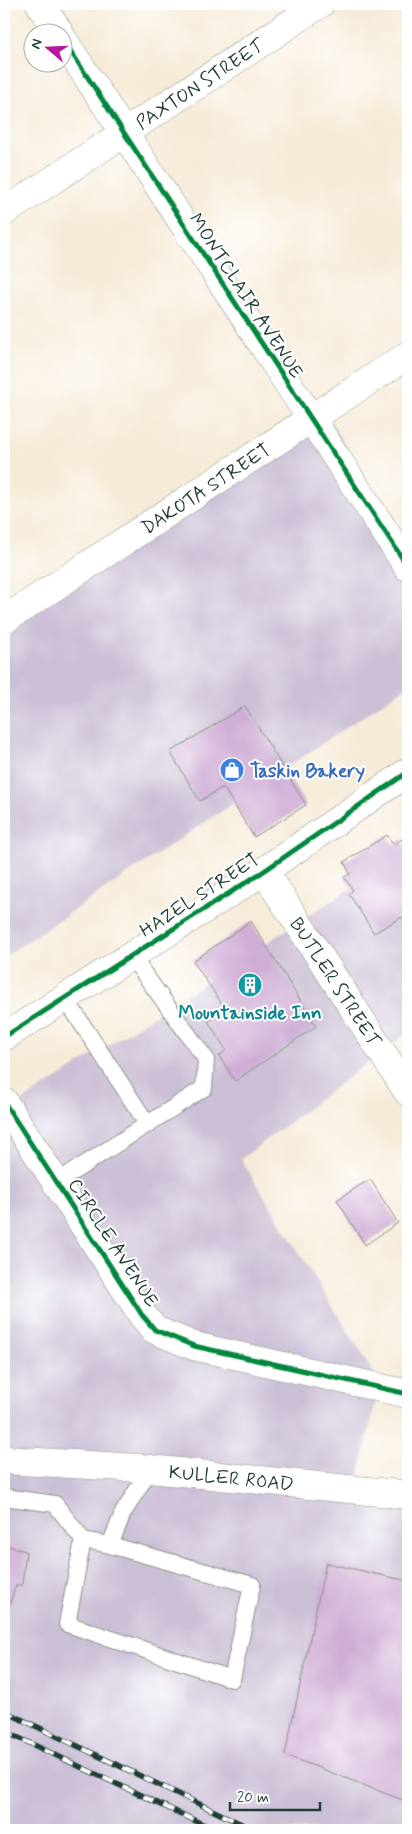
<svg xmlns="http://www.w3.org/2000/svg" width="412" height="1834" viewBox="0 0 412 1834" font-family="Mynerve,sans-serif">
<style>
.industrial{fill:#cbbfd5}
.building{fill:#cfadd5}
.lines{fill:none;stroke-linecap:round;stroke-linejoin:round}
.service-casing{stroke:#8a9486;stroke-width:18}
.minor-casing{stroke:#8a9486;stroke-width:29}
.tertiary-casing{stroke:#8a9486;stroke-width:29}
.service{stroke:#fff;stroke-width:16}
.minor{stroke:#fff;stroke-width:28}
.tertiary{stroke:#fff;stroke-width:28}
.rail-casing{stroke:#1f3d34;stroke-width:5.5}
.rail{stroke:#fff;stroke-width:4;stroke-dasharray:11;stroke-linecap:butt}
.cycleway-casing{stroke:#fff;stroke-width:8}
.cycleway{stroke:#00873e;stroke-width:5}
.labels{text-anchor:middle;stroke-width:4;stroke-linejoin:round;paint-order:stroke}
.street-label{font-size:19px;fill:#1f3d34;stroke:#fff}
.shop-label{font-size:19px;font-weight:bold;fill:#366cbe;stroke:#fff;text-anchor:start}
.culture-label{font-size:19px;font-weight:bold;fill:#0d838f;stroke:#fff}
</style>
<rect width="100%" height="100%" fill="#fff"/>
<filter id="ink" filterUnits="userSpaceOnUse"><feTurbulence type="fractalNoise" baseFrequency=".02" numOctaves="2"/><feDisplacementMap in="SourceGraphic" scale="10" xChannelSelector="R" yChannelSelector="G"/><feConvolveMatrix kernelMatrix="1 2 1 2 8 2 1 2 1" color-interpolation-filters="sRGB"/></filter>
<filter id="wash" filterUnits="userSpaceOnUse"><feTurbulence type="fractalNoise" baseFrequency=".0096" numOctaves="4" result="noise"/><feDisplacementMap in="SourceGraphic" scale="20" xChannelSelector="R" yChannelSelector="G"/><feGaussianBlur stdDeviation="1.12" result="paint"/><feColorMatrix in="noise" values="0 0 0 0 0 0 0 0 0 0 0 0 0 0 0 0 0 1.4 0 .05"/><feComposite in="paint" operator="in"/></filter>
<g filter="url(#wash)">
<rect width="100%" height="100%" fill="#f6ebd8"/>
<g class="industrial">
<polygon points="324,409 408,553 408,686 4,957 4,626"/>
<polygon points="408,851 408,1032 241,1159 380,1383 355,1491 408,1502 408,1830 4,1830 4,1113"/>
</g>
<g id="blocks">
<g class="building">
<polygon points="245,706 306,805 254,837 223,787 200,801 170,752"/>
<polygon points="387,835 394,845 401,839 408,851 408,927 402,917 374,933 349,894 353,890 344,877 350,874 344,862"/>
<polygon points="251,921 316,1026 235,1081 219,1056 226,1050 208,1021 226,1010 193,961"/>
<polygon points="370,1179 398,1223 365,1245 337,1200"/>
<polygon points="4,1545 26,1551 22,1585 16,1585 7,1612 4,1611"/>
<polygon points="326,1563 408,1581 408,1802 285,1755"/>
</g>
</g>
</g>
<g filter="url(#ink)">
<use href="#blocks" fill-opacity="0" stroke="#8a9486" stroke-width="1"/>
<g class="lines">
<defs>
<g id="service">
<polyline points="65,998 148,1125"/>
<polyline points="57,1182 204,1088 206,1059 131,956"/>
<polyline points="4,1497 55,1504 83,1540 110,1545 123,1513 150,1469"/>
<polyline points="83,1540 67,1624 232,1679 252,1585 110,1545"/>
</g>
<g id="minor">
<polyline points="40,4 59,32"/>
<polyline points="62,38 408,567"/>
<path id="s1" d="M4 212 320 4"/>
<path id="s2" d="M4 620 408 355"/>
<path id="s3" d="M264 871 408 1092"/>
<polyline points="4,1102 142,1315 155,1330 194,1346 408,1394"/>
<path id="s4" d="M4 1460 140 1468 408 1495"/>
</g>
<polyline id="tertiary" points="4,1037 264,871 408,772"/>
</defs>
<use href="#service" class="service-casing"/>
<use href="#minor" class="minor-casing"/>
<use href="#tertiary" class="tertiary-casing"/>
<use href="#service" class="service"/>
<use href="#minor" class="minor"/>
<use href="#tertiary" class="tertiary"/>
<defs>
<g id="rail">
<polyline points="4,1711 254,1830"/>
<polyline points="4,1731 215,1830"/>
</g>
</defs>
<use href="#rail" class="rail-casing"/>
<use href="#rail" class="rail"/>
<defs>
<g id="cycleway">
<polyline points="62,38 408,567"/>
<polyline points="4,1037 264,871 408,772"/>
<polyline points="4,1102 142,1315 155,1330 194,1346 408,1394"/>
</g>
</defs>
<use href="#cycleway" class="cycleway-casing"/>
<use href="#cycleway" class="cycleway"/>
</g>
</g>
<defs>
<symbol id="shop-disc" viewBox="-11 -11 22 22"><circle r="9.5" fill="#3f7fe0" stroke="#fff"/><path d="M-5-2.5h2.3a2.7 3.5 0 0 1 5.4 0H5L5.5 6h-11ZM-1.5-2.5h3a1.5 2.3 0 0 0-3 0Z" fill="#fff"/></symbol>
<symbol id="building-disc" viewBox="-11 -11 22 22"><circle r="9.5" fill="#0f9aa8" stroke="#fff"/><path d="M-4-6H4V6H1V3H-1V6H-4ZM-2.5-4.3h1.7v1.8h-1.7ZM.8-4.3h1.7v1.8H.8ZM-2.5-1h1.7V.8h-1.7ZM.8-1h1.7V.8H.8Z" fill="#fff"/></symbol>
</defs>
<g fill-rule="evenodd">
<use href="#shop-disc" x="218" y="756" width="28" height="28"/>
<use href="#building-disc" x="236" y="971" width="28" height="28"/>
</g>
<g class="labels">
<g class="street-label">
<text dy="7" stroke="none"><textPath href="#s1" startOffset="234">PAXTON STREET</textPath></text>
<text transform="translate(247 295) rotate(57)" y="7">MONTCLAIR AVENUE</text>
<text dy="7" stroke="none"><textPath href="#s2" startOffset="241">DAKOTA STREET</textPath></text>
<text transform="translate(199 894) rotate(-33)" y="7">HAZEL STREET</text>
<text dy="7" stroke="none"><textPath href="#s3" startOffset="132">BUTLER STREET</textPath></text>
<text transform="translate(114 1242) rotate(57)" y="7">CIRCLE AVENUE</text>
<text dy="7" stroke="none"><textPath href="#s4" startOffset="228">KULLER ROAD</textPath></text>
</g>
<g class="shop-label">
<text x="250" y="777">Taskin Bakery</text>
</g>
<g class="culture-label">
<text x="250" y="1019">Mountainside Inn</text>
</g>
</g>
<rect width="412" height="1834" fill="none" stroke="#fff" stroke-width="20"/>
<g transform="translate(48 48) rotate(289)"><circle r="24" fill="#ffffff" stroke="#a5b1ae"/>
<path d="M0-4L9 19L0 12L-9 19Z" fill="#b5179e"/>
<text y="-8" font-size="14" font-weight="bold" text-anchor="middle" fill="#1f3d34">N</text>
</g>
<path d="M230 1802v8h90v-8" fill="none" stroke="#1f3d34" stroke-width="2.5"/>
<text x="237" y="1802" font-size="15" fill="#1f3d34" stroke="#ffffff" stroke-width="4" paint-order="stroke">20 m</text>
</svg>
